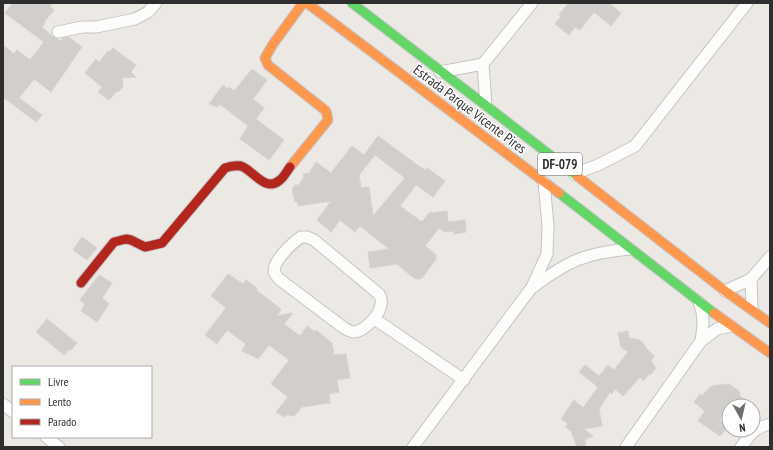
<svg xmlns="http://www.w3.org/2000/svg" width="773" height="450" viewBox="0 0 773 450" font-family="'PT Sans Narrow',sans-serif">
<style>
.building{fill:#d1cecb;stroke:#d7d4d0;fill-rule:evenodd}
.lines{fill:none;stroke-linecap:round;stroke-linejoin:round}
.street-casing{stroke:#c5c4c5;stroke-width:13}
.fast-casing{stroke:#c5c4c5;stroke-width:11}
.slow-casing{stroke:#c5c4c5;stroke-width:11}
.jam-casing{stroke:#c5c4c5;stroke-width:11}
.street{stroke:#fcfcfb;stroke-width:11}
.fast{stroke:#63d668;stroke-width:9}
.slow{stroke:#ff974d;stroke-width:9}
.jam{stroke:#b3261e;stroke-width:9}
.labels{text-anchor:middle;stroke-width:3;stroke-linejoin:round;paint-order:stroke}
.shield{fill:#fff;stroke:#6d6d6d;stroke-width:1}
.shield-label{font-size:13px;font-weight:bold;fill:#2e2e2e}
.street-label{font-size:14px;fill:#2e2e2e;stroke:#fff}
</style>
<rect width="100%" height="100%" fill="#ece8e4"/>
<g class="building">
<polygon points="13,3 52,3 50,7 54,10 44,22 45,23 42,27 53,37 61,41 63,38 69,37 82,47 51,92 34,79 19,98 42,115 36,122 3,97 3,45 14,54 17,50 30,60 44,42 5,13"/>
<polygon points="568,3 609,3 621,13 611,26 594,12 580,30 575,27 569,35 555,24 561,16 559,15"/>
<polygon points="113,48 136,65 131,72 136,77 122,78 123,87 118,92 117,91 109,100 98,92 102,87 85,73 96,59 99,62 108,51 109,52"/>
<polygon points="252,69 267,80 253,99 264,108 256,119 284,140 269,160 240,139 248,126 220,104 218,107 209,104 223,85 228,89 229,87 234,91"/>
<path d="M378 136 416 164 425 170 427 168 445 181 433 197 416 185 400 206 422 222 429 213 447 211 448 222 465 220 466 232 454 234V231L444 232 439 228 425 246 436 255V259L422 278 419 279H415L397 264 370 268 368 252 389 249 360 226 355 232 340 220 331 232 317 220 331 201 298 206V202H295L292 189 295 185H299L304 177 303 174 309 173 316 162 331 173 352 146 364 155ZM375 155 405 178 373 216 369 187 361 188 359 175Z"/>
<polygon points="82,237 97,248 87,260 73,250"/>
<polygon points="228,274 243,284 246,280 257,288 256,290 281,309 277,316 293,313 284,324 300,336 307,326 315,332 316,330 332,343 334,355 346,354 350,378 337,380 339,392 329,394 330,403 302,407 294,416 286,415 284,417 276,412 288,397 271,384 289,360 269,345 258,359 242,351 246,344 227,330 217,344 205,335 226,308 211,296"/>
<polygon points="99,275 112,283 102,298 109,304 97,322 81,311 85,304 80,300"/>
<polygon points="47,319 77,343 71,350 69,349 64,355 36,332"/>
<polygon points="628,331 629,338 640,340 644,344 646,348 654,356 651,361 656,368 650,375 649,374 643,381 640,377 623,396 615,389 612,394 610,392 599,409 602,426 584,429 593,436 585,440 586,447 577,447 571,431 565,427 568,424 561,419 574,400 583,408 598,387 579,372 585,365 599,376 608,365 614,370 628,352 621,347 618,333"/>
<polygon points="729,384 739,391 740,396 753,406 729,406 719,420 728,427 720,436 698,421 705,411 694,402 700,394 702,396 708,389 712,386"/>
</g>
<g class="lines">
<defs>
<g id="street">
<polyline points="58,32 82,27 96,27 135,19 148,12 156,3"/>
<polyline points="440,72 483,64"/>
<polyline points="486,105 483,64 532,3"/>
<polyline points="574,174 598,165 635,146 747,3"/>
<path d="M301 237H307L314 240 379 294C381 297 382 300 381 304 380 315 364 332 353 332 350 331 347 330 344 328L279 279 274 272C273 261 292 243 301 237Z"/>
<polyline points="751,279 752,309"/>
<path d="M533 287C568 261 585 253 630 249"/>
<polyline points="725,291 751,279 770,257"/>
<path d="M699 302C705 316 703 327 701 341"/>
<polyline points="374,319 388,328 464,380"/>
<polyline points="3,404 13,412"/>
<polyline points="46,437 59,447"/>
<polyline points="413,447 532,287 547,254 548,226 544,182"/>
<polyline points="626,447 701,341 717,329 731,326"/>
<path d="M741 447C751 434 754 428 770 424"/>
</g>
<g id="fast">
<path d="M352 3C427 61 503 118 577 176"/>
<polyline points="559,193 714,313"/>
</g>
<g id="slow">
<polyline points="307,3 559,193"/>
<polyline points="290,167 328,120 326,111 268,65 265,58 273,44 303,3"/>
<polyline points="577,176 725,291 770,323"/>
<polyline points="714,313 770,353"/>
</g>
<path id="jam" d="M81 283 114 242 126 239 131 240 145 247 162 243 225 168C230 166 235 165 241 166 253 170 265 193 280 180 284 177 287 171 290 167"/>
</defs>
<use href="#street" class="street-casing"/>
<use href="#fast" class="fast-casing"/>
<use href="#slow" class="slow-casing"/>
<use href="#jam" class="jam-casing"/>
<use href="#street" class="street"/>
<use href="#fast" class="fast"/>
<use href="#slow" class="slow"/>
<use href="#jam" class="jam"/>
</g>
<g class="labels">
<rect class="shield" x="538" y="153" width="44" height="22" rx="3"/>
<g class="shield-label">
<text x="560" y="169">DF-079</text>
</g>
<g class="street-label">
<text transform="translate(470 109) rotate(37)" y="5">Estrada Parque Vicente Pires</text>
</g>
</g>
<rect width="773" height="450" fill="none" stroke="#2e2e2e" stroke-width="8"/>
<rect x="12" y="366" width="140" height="72" fill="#ffffff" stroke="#ababab"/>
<rect x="20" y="379" width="20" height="6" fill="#63d668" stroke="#ababab"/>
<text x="48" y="386" font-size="12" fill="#2e2e2e">Livre</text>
<rect x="20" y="399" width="20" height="6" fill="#ff974d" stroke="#ababab"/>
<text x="48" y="406" font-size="12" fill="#2e2e2e">Lento</text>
<rect x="20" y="419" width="20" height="6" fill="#b3261e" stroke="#ababab"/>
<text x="48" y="426" font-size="12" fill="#2e2e2e">Parado</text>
<g transform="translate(741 418) rotate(172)"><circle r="19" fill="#ffffff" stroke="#ababab"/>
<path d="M0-3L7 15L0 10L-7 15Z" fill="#706f6e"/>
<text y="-6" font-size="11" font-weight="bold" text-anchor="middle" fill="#2e2e2e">N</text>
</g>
</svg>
